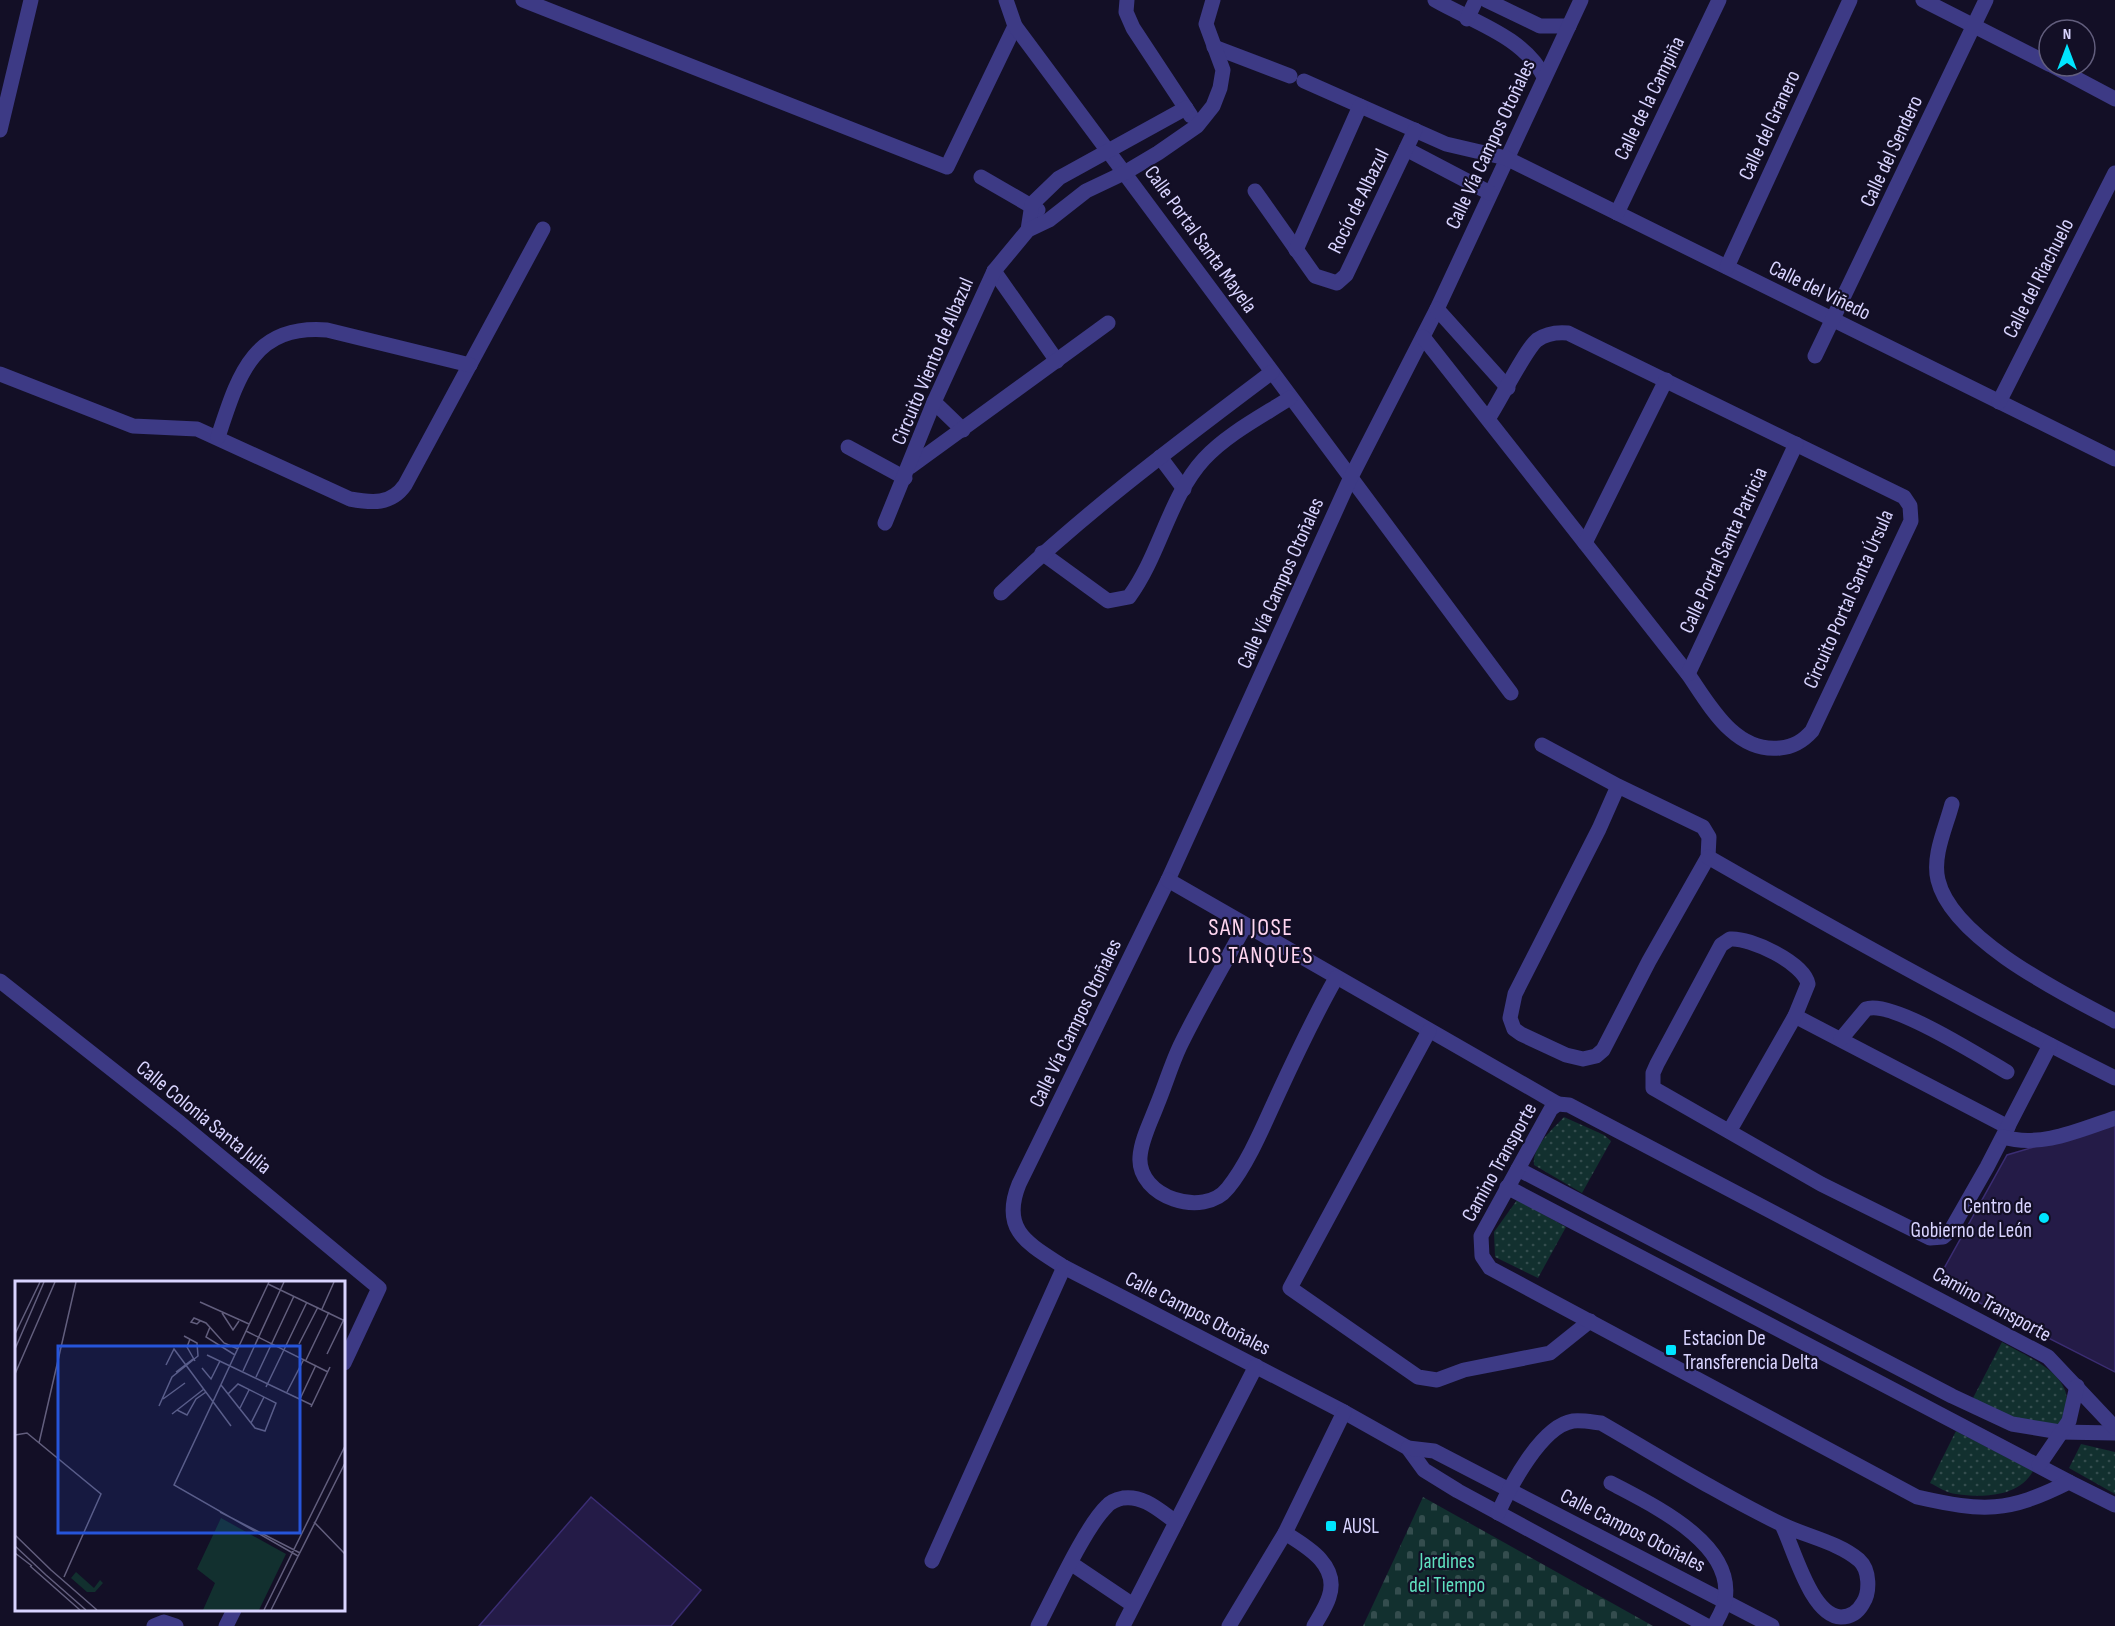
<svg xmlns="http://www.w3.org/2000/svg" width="2115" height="1626" viewBox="0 0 2115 1626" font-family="'Sofia Sans Condensed',sans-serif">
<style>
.grass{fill:url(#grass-dots)}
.cemetery{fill:url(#cemetery-stones)}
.building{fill:#241b47;stroke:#3b2d73;stroke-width:1.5}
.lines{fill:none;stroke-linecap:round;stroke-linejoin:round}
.minor{stroke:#3d3a85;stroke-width:15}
.poi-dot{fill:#00e5ff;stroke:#130f26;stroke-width:2}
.labels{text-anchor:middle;stroke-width:4.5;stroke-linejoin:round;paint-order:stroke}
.street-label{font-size:21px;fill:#d9d4ff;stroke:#130f26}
.poi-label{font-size:21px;fill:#d9d4ff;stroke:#130f26;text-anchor:start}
.park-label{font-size:21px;fill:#5fe0c0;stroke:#130f26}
.quarter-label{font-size:24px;letter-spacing:1.5px;fill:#ffd6f0;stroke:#130f26}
.inset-road{fill:none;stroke:#625e7d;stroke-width:1.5}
.view{fill:#2655da;fill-opacity:0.15;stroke:#2655da;stroke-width:3}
.inset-edge{fill:none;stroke:#d9d4ff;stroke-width:3}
</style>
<defs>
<pattern id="grass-dots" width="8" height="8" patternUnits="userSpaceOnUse" patternTransform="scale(1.5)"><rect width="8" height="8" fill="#12302f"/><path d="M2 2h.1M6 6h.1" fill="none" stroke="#344d4e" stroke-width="1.8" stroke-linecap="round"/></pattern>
<pattern id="cemetery-stones" width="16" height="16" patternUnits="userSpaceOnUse" patternTransform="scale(1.5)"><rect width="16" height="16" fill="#12302f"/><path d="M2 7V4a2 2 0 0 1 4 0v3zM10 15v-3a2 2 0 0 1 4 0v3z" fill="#344d4e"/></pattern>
</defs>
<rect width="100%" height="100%" fill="#130f26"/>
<g class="grass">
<path d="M1564 1117 1604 1135 1611 1141 1582 1193 1534 1165C1532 1146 1552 1130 1564 1117Z"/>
<polygon points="1517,1200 1566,1227 1538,1278 1495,1257 1494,1232"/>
<path d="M2002 1342C2023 1355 2067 1371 2067 1401 2067 1410 2062 1420 2060 1429L2013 1419 1973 1398Z"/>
<path d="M1956 1431 2033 1471C2019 1497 1983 1498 1956 1494 1947 1493 1938 1487 1930 1483Z"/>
<polygon points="2081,1444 2115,1452 2115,1494 2069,1468"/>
</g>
<polygon class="cemetery" points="1423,1497 1653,1626 1363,1626"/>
<g class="building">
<polygon points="2115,1123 2115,1372 1937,1281 2007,1155"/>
<polygon points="591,1497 701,1590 671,1626 479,1626"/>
</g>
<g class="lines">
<g class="minor">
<polyline points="523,0 947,167 1015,26"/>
<polyline points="1006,0 1015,26 1511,693"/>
<polyline points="1127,0 1126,12 1133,28 1191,116"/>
<path d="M1435 0C1473 22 1523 36 1544 77"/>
<polyline points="1486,0 1540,26 1569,26"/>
<path d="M1581 0 1437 309 1350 479 1168 880 1019 1184C1000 1231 1029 1244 1064 1267L1344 1412 1408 1448 1424 1470 1458 1491 1707 1626"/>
<polyline points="1923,0 2049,64"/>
<polyline points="1467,19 1476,0"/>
<polyline points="1214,47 1290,76"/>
<polyline points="2053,66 2115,99"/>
<polyline points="1304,81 1446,144 1506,158 2115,459"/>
<polyline points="0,130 31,0"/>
<polyline points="1406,149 1490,193"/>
<polyline points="981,177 1038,210"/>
<polyline points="1255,191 1315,276 1337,283 1346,275 1415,130"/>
<polyline points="1617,213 1719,0"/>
<polyline points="1028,230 1032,204 1059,178 1186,108"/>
<polyline points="1296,250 1360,106"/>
<polyline points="1727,267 1850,0"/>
<polyline points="994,271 1057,361"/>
<polyline points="1437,309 1508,388"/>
<path d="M1423 337 1688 674C1710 706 1735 753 1780 748 1794 747 1803 741 1812 731L1911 521 1910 506 1904 497 1568 333C1557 332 1547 333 1537 340 1525 350 1499 403 1488 419"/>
<polyline points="1815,356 1986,0"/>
<path d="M0 374 133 426 197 429 350 499C372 503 391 505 405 485L543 229"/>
<polyline points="934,402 963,430"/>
<polyline points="1999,402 2115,173"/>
<path d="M218 437C238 377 252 324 327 330L470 365"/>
<polyline points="848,447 905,478"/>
<polyline points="1160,457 1184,489"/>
<polyline points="910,467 1108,323"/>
<polyline points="885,523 934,402 994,271 1028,230 1049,220 1086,191 1126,172 1158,153 1197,126 1213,106 1220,88 1223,70 1206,24 1213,0"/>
<polyline points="1585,543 1666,380"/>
<path d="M1042 553 1108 601 1129 597C1160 555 1169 497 1204 459 1227 434 1262 416 1290 398"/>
<path d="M1001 593C1085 512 1179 442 1272 372"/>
<polyline points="1688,674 1796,444"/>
<polyline points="1542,745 1618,786 1703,827 1709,837 1708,857 1649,961 1603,1050 1596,1056 1583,1059 1566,1055 1521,1034 1514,1029 1510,1018 1515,994 1599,829 1618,786"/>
<path d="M1952 804C1946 827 1932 856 1938 880 1952 939 2064 994 2115 1021"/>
<path d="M1708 857C1842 934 1977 1009 2115 1078"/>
<polyline points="1168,880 1558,1104"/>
<path d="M1245 926C1223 966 1200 1005 1180 1046 1171 1065 1165 1086 1157 1105 1151 1121 1141 1140 1140 1157 1137 1197 1204 1219 1228 1188 1249 1162 1265 1122 1279 1092 1297 1053 1315 1015 1336 978"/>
<polyline points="0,981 180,1123 379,1288 344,1363"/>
<polyline points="1795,1016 2008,1127"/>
<polyline points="1429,1031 1290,1288 1418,1377 1437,1380 1464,1370 1550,1353 1590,1321"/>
<path d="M1841 1039 1866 1009C1891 999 1981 1057 2007 1072"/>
<path d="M1730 1130 1795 1016 1808 984C1804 963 1750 937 1730 939L1721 945 1657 1064 1653 1073V1088L1821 1184 1930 1238 1943 1237 1951 1230 1987 1167 2050 1045"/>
<path d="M2003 1137C2041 1148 2079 1130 2115 1118"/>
<polyline points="1518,1169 1952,1396 2012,1424 2060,1432 2115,1433"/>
<polyline points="1507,1187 2069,1482"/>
<path d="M2115 1428 2048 1357 1569 1105 1558 1104 1551 1109 1481 1236 1482 1256 1490 1268 1917 1497C1984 1512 2007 1513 2069 1482L2115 1505"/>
<polyline points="1408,1448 1434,1451 1772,1626"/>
<polyline points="2039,1465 2069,1421 2077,1386"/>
<path d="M1611 1483C1652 1505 1735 1543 1725 1600 1724 1609 1718 1618 1714 1626"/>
<path d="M1498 1513C1510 1487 1541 1426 1573 1421 1582 1420 1592 1422 1601 1423 1660 1457 1719 1494 1781 1524 1805 1536 1838 1542 1859 1560 1870 1570 1870 1592 1863 1603 1858 1612 1851 1617 1841 1617 1811 1616 1794 1549 1782 1525"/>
<path d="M1285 1533C1306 1546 1340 1565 1329 1597 1326 1607 1319 1617 1314 1626"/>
<polyline points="932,1561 1064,1267"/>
<polyline points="1072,1564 1133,1605"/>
<polyline points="154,1626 164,1622 176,1626"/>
<polyline points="226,1626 234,1610"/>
<path d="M1038 1626C1054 1596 1085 1527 1107 1506 1110 1502 1118 1499 1123 1498 1144 1495 1160 1511 1176 1522"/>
<polyline points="1123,1626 1256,1366"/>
<polyline points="1229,1626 1285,1533 1344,1412"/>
</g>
</g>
<g class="poi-dot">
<circle cx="2044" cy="1218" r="6"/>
<rect x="1665" y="1344" width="12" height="12" rx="3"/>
<rect x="1325" y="1520" width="12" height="12" rx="3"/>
</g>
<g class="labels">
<g class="street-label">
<text transform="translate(1649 98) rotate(-64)" y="7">Calle de la Campiña</text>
<text transform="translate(1769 125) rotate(-65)" y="7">Calle del Granero</text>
<text transform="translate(1490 144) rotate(-65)" y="7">Calle Vía Campos Otoñales</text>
<text transform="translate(1891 151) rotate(-65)" y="7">Calle del Sendero</text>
<text transform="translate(1358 201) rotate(-64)" y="7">Rocío de Albazul</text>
<text transform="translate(1201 239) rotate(54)" y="7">Calle Portal Santa Mayela</text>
<text transform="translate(2038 278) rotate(-63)" y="7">Calle del Riachuelo</text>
<text transform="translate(1820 290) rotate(26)" y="7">Calle del Viñedo</text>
<text transform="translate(932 361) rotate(-67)" y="7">Circuito Viento de Albazul</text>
<text transform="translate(1723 550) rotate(-65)" y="7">Calle Portal Santa Patricia</text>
<text transform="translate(1280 583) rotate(-66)" y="7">Calle Vía Campos Otoñales</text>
<text transform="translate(1848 599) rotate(-66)" y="7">Circuito Portal Santa Úrsula</text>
<text transform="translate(1075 1023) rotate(-64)" y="7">Calle Vía Campos Otoñales</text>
<text transform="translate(204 1117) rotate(39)" y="7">Calle Colonia Santa Julia</text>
<text transform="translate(1499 1162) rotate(-61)" y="7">Camino Transporte</text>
<text transform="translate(1992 1304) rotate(29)" y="7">Camino Transporte</text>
<text transform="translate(1198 1313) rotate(27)" y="7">Calle Campos Otoñales</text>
<text transform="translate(1633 1530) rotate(27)" y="7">Calle Campos Otoñales</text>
</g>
<g class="poi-label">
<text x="2032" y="1213" text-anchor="end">Centro de<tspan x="2032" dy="24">Gobierno de León</tspan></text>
<text x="1683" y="1345">Estacion De<tspan x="1683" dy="24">Transferencia Delta</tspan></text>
<text x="1343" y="1533">AUSL</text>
</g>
<g class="park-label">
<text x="1447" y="1568">Jardines<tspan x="1447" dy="24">del Tiempo</tspan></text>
</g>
<g class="quarter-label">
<text x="1251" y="935">SAN JOSE<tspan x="1251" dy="28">LOS TANQUES</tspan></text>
</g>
</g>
<g transform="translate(15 1281)">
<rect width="330" height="330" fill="#130f26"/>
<path d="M206 237 271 273 244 329H188L200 302 182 288Z" fill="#12302f"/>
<path d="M61 291 79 307 85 299 88 302 80 311H72L56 297Z" fill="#12302f"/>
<path class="inset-road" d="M254 1 159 204 283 275M253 3 330 40M185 21 234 43M307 28 319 1M207 32 218 49 224 40M185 40 182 43 176 41 179 37 191 42 209 62 223 68M195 46 191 56 220 74M231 50 313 91M0 53 25 1M175 58 172 66 180 80M284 63 303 26M0 68 29 1M312 73 329 38M192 74 297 124M291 79 314 31M151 84 159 68 216 145M187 87 196 98 205 80M228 90 269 1M161 91 178 78M0 93 40 1M241 96 279 15M206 104 240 147 250 150 261 122 223 103 213 113M251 106 292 21M272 111 289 78M148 118 170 102M285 118 301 84M144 125 157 96 183 75 182 62 169 55M296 126 315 86M225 127 234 109M162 129 172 134 181 118 191 111M157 133 189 108M236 142 249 116M0 154 12 152 86 213 49 296M24 162 61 1M205 231 285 272M299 241 330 273M0 254 36 289M0 265 31 294M0 272 17 285M15 285 65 329M36 289 82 329M31 294 71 329M249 329 330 165M256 329 330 182"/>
<path class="view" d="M43 65H285V252H43Z"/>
<rect width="330" height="330" class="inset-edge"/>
</g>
<g transform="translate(2067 48)"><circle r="28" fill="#130f26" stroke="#625e7d" stroke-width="1.5"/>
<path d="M0-4.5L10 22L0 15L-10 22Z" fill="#00e5ff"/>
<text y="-9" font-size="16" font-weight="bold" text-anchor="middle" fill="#d9d4ff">N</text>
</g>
</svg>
